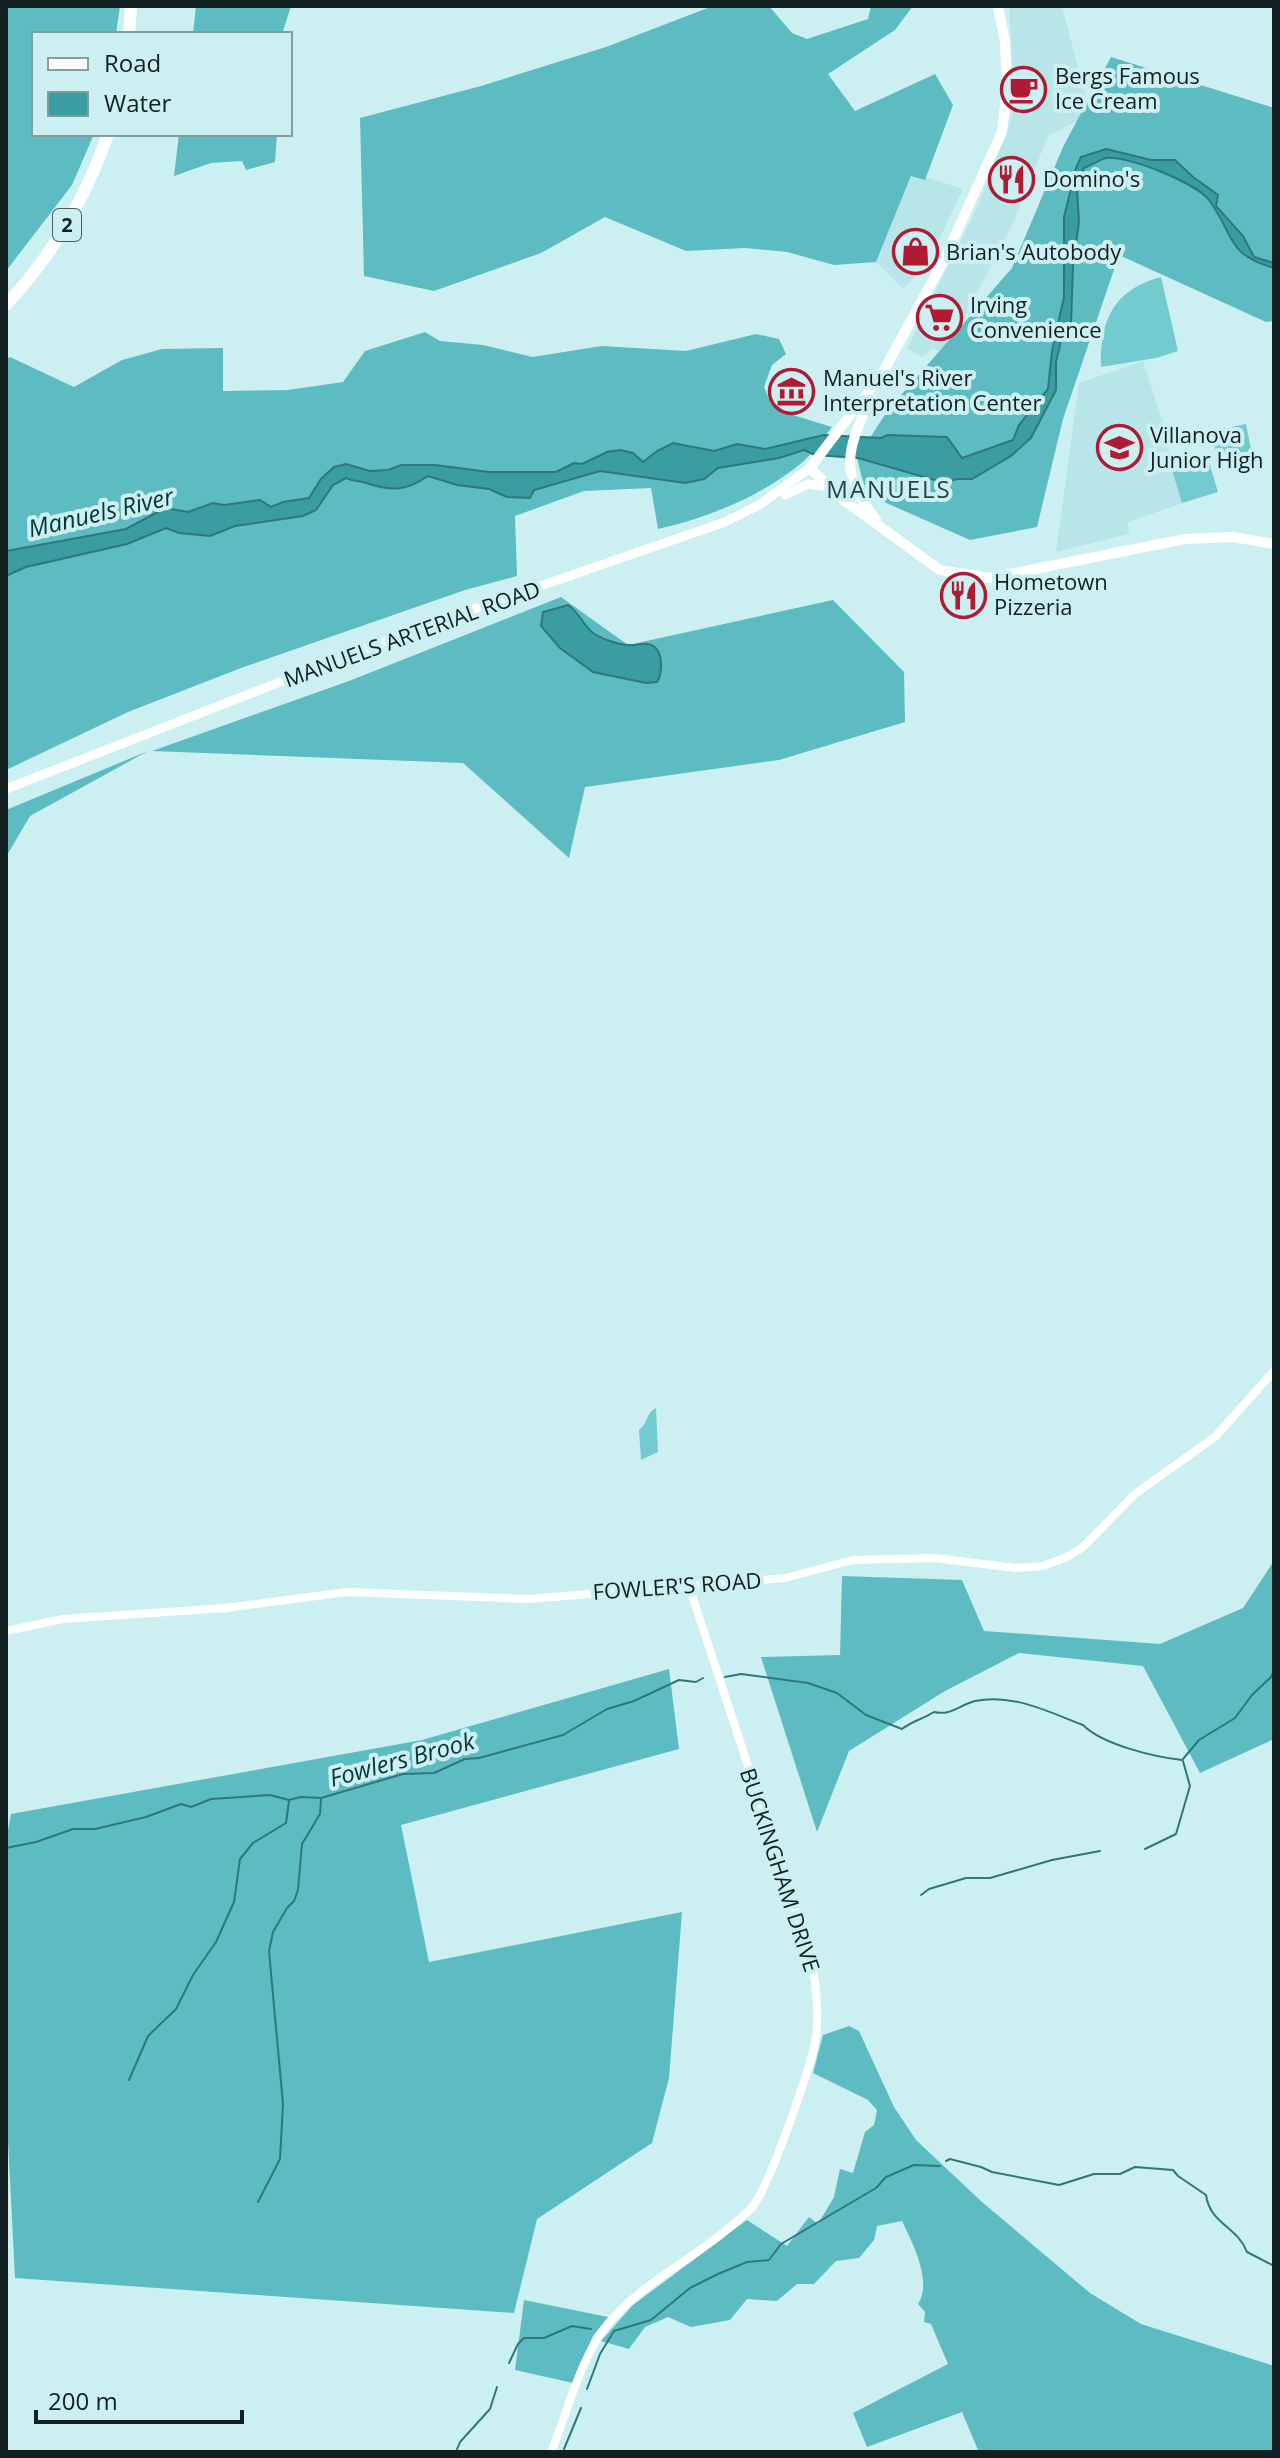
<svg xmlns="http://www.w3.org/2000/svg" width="1280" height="2458" viewBox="0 0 1280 2458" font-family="'Open Sans',sans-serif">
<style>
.built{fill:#b8e6e8}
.green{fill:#73cbcf}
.forest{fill:#5cbcc1}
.water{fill:#399da1;stroke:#2e787b;stroke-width:2}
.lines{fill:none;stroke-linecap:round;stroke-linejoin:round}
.stream{stroke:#2e787b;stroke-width:2}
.tertiary{stroke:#fff;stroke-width:8}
.secondary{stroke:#fff;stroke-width:9}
.primary{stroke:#fff;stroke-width:10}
.motorway{stroke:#fff;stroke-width:12}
.labels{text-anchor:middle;stroke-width:8;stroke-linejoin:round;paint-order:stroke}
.shield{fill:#ccf0f1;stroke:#4a5e5f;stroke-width:2}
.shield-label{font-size:20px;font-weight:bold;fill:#132021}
.poi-label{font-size:22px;fill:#132021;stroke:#ccf0f1;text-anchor:start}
.street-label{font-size:22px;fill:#132021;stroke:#ccf0f1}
.neighbourhood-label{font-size:24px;letter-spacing:2px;fill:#264547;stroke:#ccf0f1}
.water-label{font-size:24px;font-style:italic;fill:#063639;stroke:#ccf0f1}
</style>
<rect width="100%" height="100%" fill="#ccf0f1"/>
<g class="built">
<polygon points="1011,6 1062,6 1090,114 1048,136 1012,225 945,355 933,348 922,357 907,348 977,208 1011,121 1014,98 1009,9"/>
<polygon points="913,173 963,189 936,246 922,268 903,289 876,262"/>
<polygon points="1143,361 1166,432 1171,464 1183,503 1128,522 1129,534 1056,552 1079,383"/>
</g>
<g class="green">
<path d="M1161 277 1178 351 1156 358 1101 367C1099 321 1114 289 1161 277Z"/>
<polygon points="1246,424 1252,454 1218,461 1211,431"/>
<polygon points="1208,459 1218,492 1182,503 1172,470"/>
<path d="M656 1408 658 1452 641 1460 639 1430C648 1423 646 1413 656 1408Z"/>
</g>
<g class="forest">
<polygon points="6,6 120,6 116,34 34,34 34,134 94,134 72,185 6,271"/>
<polygon points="196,6 291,6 282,34 193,34"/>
<polygon points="713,6 769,6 792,33 807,39 868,19 871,6 913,6 895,30 828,74 855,111 935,74 953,105 925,180 911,176 876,262 834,265 787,252 745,248 686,251 605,217 541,253 434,291 364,276 360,118 481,86 606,47"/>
<polygon points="1111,57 1274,108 1274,321 1266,322 1119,255 1063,419 1037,527 970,540 866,494 857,458 888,410 1012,268 1063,147"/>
<polygon points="179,134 277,134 275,162 246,170 242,161 211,163 174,176"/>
<path d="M425 332 440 341 483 345 532 357 602 346 686 351 756 334 779 339 786 354 772 365 764 387 771 404 783 412 832 427C823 438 814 451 804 461 764 495 708 518 658 529L651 488 584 491 515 516 517 576 465 590 241 668 128 712 6 770V359L10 357 74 387 122 360 162 349 223 348V391L288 390 343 382 365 351Z"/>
<polygon points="561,597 628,645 833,600 904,672 905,722 779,760 585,787 569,858 463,763 152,751 349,681"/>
<polygon points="148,751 30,816 6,857 6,810"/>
<polygon points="1274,1561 1274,1739 1200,1773 1143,1666 1019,1653 945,1691 849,1751 817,1832 761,1657 840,1655 842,1576 962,1580 984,1631 1160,1644 1243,1608"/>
<polygon points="669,1669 679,1749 401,1825 429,1962 682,1912 669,2078 652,2143 537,2219 514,2313 15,2278 6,2102 6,1841 11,1814 422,1740"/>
<path d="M849 2026 859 2031 894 2107 916 2140 982 2202 1090 2293 1141 2324 1274 2366V2452H982L978 2450 962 2412 867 2447 853 2413 948 2364 931 2324 924 2322 925 2312 918 2304C933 2282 912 2242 902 2221L877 2226 874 2240 859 2258 836 2261 814 2284H797L777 2301 747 2299 730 2320 691 2327 668 2317 645 2327 629 2349 601 2341 633 2305 747 2220 787 2246 809 2217 818 2224 834 2197 840 2169 853 2173 865 2132 874 2125 877 2110 868 2100 813 2073 823 2035Z"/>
<polygon points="524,2300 608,2317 593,2336 573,2383 515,2370"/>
</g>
<g class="water">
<path d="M1106 149 1151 160H1175L1193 177 1218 195 1216 206 1243 236 1254 257 1274 263V268C1225 254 1235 235 1209 200 1196 183 1127 155 1106 158 1099 160 1091 165 1084 168L1077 189 1079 222 1073 266 1071 324 1061 341 1056 362V390L1031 438 1011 456 972 479H957L945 483 858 458 815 455 804 450 779 458 718 468 704 479 685 483 600 471 534 490 530 498 507 497 489 489 457 485 428 476C405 492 391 491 366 483 358 480 353 482 346 478L333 485 316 510 303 516 235 526 210 536 179 533 166 528 127 544 26 567 6 576V551L126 529 165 508 188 512 213 503 224 505 260 500 271 507 283 502 309 498 321 479 334 467 346 464 370 471 388 470 401 465H435L489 472H556L574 463 582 464 607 452 620 450 633 453 643 462 657 451 673 443 714 451 737 444 765 449 824 435 881 438 888 435 947 437 962 458 1013 440 1019 425 1048 389 1052 351 1064 297V217L1076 168 1081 157Z"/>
<path d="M568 605C579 612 583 625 593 633 602 639 619 645 629 645 635 646 642 643 648 644 664 647 663 672 657 682L646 683 593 672 560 648 541 626 543 612Z"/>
</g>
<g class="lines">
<g class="stream">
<path d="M725 1677 741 1674 808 1683 837 1693 866 1715 902 1729C912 1721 923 1719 934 1712 951 1716 959 1705 975 1701 1012 1693 1049 1712 1083 1725 1103 1745 1155 1757 1182 1760"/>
<polyline points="1183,1759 1199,1740 1235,1718 1252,1695 1271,1677 1274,1670"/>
<polyline points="6,1848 36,1842 73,1829 95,1829 146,1817 181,1804 191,1807 211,1799 270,1795 289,1800 301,1797 321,1798 403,1774 434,1773 465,1759 479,1758 563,1735 607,1709 634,1701 679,1680 696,1682 703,1678"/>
<polyline points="1145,1849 1176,1834 1190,1786 1183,1761"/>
<polyline points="921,1895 929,1889 966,1878 990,1878 1052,1860 1100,1851"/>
<polyline points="129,2080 148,2036 176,2009 193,1975 216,1942 234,1902 240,1859 253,1843 286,1823 289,1801"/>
<path d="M946 2161 950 2159 981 2167 992 2172 1059 2185 1094 2174H1120L1135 2167 1173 2170 1178 2176 1206 2195C1210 2224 1237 2226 1247 2252L1274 2266"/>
<polyline points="258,2202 280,2159 283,2104 269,1951 273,1932 287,1908 294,1901 298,1890 302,1844 320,1814 321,1799"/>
<polyline points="509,2363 518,2344 524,2338 544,2338 572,2326 591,2329"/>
<polyline points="587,2389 600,2354 614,2331 651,2320 690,2288 718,2274 747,2262 769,2260 781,2244 876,2188 886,2177 914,2165 940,2166"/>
<polyline points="564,2449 581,2408"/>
<polyline points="456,2452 460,2442 490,2409 497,2387"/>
</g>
<g class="tertiary">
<polyline points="6,1631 63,1619 226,1608 347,1592 528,1599 689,1586 785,1578 853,1560 934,1558 1016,1568 1043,1566 1067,1557 1083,1547 1135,1494 1215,1437 1274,1371"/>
<path d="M551 2452C568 2412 580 2358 607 2325 640 2284 691 2261 730 2227 738 2220 747 2214 753 2206 769 2186 813 2063 816 2036 819 2008 816 1979 809 1952L689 1586"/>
</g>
<g class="secondary">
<polyline points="785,495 808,484 830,487"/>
<polyline points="6,789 408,632 725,522 759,505 810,468"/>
</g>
<g class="primary">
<polyline points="998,6 1005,42 1007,87 1002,132 944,260 883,372 810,468 842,499 940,570 990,578 1185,539 1233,537 1274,544"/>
<path d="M870 398C847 453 838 469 876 520"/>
</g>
<g class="motorway">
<polyline points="129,34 131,6"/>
<path d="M6 305C52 256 86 197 108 134"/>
</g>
</g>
<defs>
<symbol id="cafe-ring" viewBox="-11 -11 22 22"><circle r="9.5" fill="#ccf0f1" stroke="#af1b33" stroke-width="1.5"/><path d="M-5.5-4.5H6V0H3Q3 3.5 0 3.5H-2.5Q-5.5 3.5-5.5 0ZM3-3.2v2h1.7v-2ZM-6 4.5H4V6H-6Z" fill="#af1b33"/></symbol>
<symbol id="restaurant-ring" viewBox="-11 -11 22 22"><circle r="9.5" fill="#ccf0f1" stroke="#af1b33" stroke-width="1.5"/><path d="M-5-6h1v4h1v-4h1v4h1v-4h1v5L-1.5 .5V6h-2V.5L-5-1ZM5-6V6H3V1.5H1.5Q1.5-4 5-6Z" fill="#af1b33"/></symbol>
<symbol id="shop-ring" viewBox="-11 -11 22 22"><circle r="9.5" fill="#ccf0f1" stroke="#af1b33" stroke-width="1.5"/><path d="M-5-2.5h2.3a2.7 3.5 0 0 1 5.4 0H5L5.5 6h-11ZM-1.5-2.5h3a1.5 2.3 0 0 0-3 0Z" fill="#af1b33"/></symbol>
<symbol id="supermarket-ring" viewBox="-11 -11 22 22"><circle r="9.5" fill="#ccf0f1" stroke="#af1b33" stroke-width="1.5"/><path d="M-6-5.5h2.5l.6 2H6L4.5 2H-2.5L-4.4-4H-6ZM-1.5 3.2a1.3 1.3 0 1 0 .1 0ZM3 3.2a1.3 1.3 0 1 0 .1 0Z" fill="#af1b33"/></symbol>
<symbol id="museum-ring" viewBox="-11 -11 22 22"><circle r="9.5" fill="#ccf0f1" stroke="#af1b33" stroke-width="1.5"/><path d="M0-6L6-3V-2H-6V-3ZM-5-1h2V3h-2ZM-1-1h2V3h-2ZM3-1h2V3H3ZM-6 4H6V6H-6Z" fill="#af1b33"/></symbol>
<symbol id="school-ring" viewBox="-11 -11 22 22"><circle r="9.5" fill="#ccf0f1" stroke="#af1b33" stroke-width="1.5"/><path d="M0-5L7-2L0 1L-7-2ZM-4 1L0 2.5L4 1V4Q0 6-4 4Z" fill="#af1b33"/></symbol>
</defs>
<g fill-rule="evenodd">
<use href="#cafe-ring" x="998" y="64" width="51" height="51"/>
<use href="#restaurant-ring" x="986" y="154" width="51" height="51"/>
<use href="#shop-ring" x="890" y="226" width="51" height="51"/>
<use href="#supermarket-ring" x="914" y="292" width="51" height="51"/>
<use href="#museum-ring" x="766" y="366" width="51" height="51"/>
<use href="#school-ring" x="1094" y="422" width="51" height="51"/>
<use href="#restaurant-ring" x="938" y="570" width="51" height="51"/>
</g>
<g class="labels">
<rect class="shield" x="53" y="209" width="28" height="32" rx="6"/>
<g class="shield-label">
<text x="67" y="232">2</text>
</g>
<g class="poi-label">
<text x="1055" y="84">Bergs Famous<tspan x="1055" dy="25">Ice Cream</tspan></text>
<text x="1043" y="187">Domino's</text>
<text x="946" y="260">Brian's Autobody</text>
<text x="970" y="313">Irving<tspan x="970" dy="25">Convenience</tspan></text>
<text x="823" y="386">Manuel's River<tspan x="823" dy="25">Interpretation Center</tspan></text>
<text x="1150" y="443">Villanova<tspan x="1150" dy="25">Junior High</tspan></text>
<text x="994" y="590">Hometown<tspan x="994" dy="25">Pizzeria</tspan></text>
</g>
<g class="street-label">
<text transform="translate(412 634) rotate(-20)" y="8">MANUELS ARTERIAL ROAD</text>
<text transform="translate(677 1586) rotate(-4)" y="8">FOWLER'S ROAD</text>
<text transform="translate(780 1870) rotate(72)" y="8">BUCKINGHAM DRIVE</text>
</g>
<g class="neighbourhood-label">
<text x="889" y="498">MANUELS</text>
</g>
<g class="water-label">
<text transform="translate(101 513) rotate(-13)" y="8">Manuels River</text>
<text transform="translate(402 1760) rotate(-15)" y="8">Fowlers Brook</text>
</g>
</g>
<rect width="1280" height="2458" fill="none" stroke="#132021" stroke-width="16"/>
<rect x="32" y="32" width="260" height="104" fill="#ccf0f1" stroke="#829d9e" stroke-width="2"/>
<rect x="48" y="58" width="40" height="12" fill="#ffffff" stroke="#829d9e" stroke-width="2"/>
<text x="104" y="72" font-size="24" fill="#132021">Road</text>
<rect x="48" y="92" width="40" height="24" fill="#399da1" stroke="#829d9e" stroke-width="2"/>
<text x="104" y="112" font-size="24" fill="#132021">Water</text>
<path d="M36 2410v12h206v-12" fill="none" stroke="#132021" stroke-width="4"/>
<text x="48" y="2410" font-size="24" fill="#132021" stroke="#ccf0f1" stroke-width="6" paint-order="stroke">200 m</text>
</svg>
